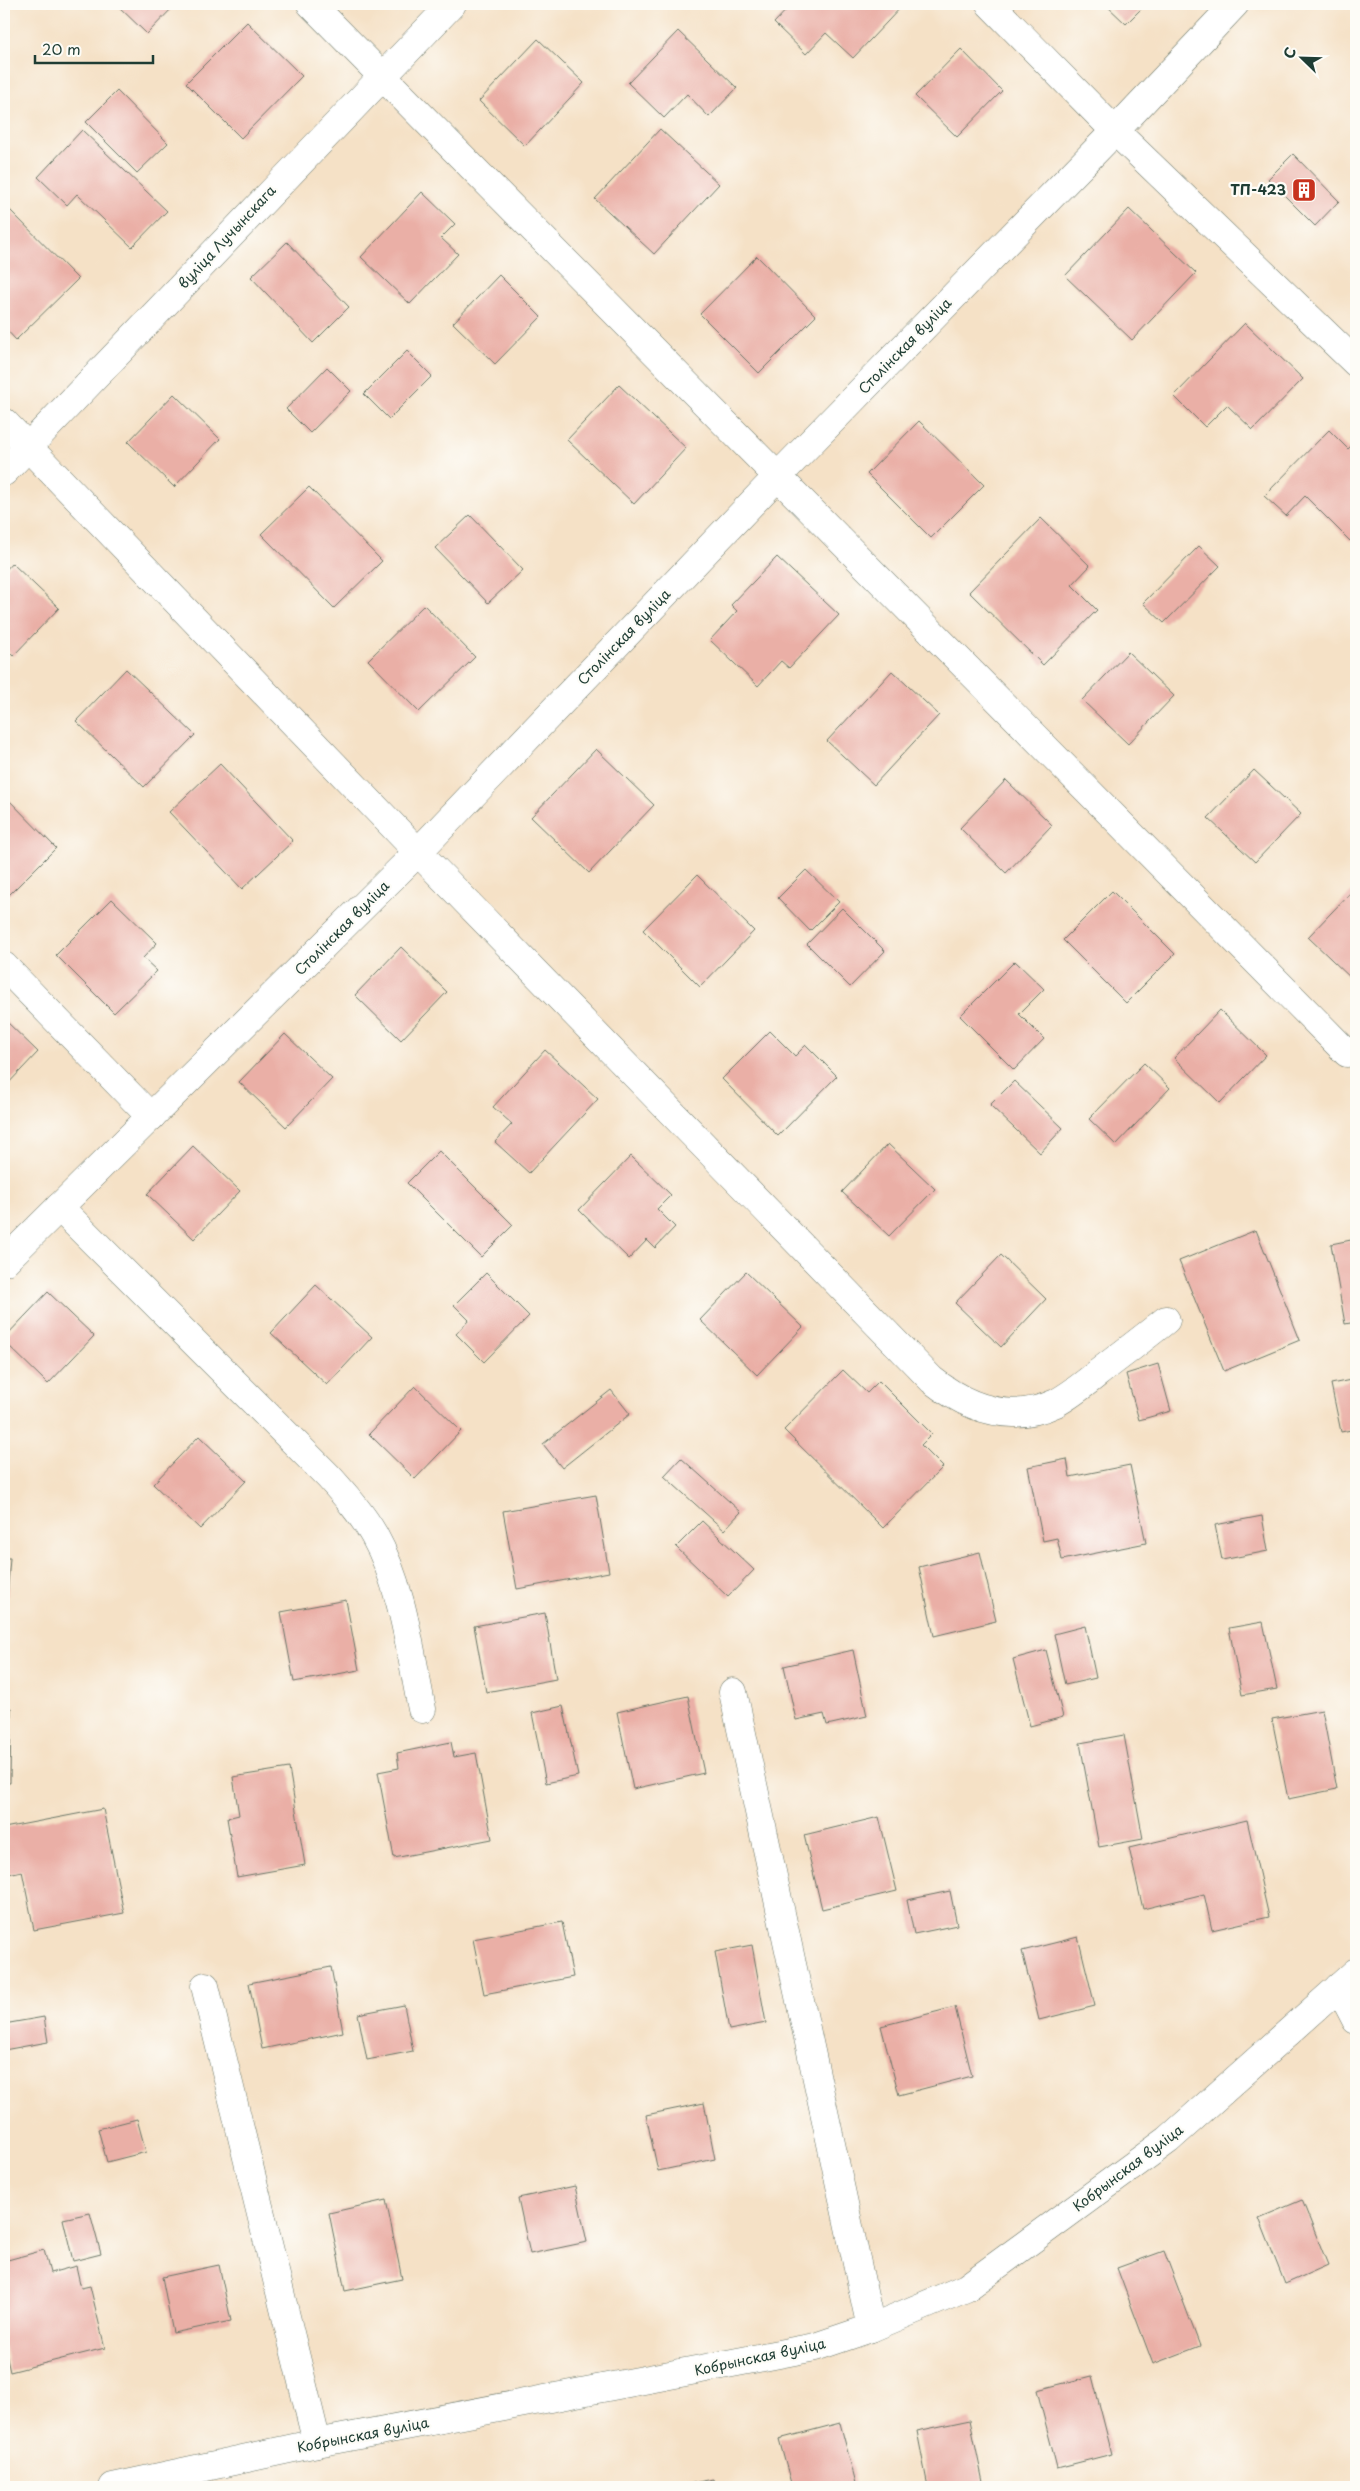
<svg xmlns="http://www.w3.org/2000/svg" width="1360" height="2491" viewBox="0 0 1360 2491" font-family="'Playpen Sans',sans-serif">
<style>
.building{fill:#eaafa6}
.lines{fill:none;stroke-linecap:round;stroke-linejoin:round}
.minor-casing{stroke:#6a7667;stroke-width:29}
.minor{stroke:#fff;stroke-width:28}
.labels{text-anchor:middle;stroke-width:4.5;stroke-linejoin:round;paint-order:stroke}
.poi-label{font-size:14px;font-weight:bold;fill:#1f3d34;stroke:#fdfcf7;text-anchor:end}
.street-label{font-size:14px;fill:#1f3d34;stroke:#fdfcf7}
</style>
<rect width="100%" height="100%" fill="#fdfcf7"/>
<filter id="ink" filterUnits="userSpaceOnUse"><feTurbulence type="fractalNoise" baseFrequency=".02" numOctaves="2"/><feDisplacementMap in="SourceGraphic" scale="10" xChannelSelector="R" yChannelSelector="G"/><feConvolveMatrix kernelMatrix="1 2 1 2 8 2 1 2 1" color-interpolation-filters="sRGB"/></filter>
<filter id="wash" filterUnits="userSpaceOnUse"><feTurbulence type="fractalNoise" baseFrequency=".0096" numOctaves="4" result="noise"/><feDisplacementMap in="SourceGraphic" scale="20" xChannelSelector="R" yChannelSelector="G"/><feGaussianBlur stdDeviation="1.12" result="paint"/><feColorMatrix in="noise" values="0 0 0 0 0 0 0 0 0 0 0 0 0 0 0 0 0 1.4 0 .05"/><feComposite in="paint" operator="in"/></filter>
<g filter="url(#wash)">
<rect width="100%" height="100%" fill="#f5e1c6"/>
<g id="blocks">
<g class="building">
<polygon points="116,4 176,4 147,34"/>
<polygon points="792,4 904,4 853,58 826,33 806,54 774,23"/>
<polygon points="1105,4 1146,4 1126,24"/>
<polygon points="247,22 302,76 241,138 186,83"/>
<polygon points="678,31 737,88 709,117 687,94 664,118 628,83"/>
<polygon points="538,39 584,83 525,146 479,101"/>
<polygon points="961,49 1002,91 957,137 915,96"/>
<polygon points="117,91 168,143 137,173 86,122"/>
<polygon points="660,129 719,184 654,254 595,199"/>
<polygon points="82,130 167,211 132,247 77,194 67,205 38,177"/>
<polygon points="1293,154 1339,201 1315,226 1268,179"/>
<polygon points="422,192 455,224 441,238 458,254 410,304 361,257"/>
<polygon points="1129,209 1196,273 1132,340 1065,276"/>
<polygon points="10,210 78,279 16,340 4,327 4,216"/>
<polygon points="287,242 349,307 313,343 251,277"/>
<polygon points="757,256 816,316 759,373 700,314"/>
<polygon points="499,275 541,317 495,364 453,323"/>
<polygon points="1245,323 1303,379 1253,430 1227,405 1205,427 1174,396"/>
<polygon points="407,351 432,376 389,419 364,394"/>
<polygon points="327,367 351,391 310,433 286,409"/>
<polygon points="619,385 686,448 634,504 567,440"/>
<polygon points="174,394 220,439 174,487 128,442"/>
<polygon points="919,421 984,485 931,538 867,474"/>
<polygon points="1329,430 1348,449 1356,441 1356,535 1350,541 1305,496 1286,516 1264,496"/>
<polygon points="309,487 382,561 334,608 261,534"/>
<polygon points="470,515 523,570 488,603 435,548"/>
<polygon points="1041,518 1090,566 1072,585 1097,610 1043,665 969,592"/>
<polygon points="1199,546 1220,566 1164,623 1143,603"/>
<polygon points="777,557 839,615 789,668 781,661 758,686 710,640 737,611 731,605"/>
<polygon points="12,563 59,608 13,656 4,647 4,572"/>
<polygon points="424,605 475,657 419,712 368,660"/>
<polygon points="1128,652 1174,696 1128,744 1082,700"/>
<polygon points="126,669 195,735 144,787 76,721"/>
<polygon points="892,671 939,715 874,785 827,741"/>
<polygon points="596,749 654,805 589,873 531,817"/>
<polygon points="220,764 293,841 242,889 169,812"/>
<polygon points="1254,770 1301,814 1255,862 1208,818"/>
<polygon points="1006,780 1052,825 1006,873 960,828"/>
<polygon points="4,795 56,848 5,899 4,898"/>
<polygon points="806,870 839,902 810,931 778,898"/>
<polygon points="697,875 754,931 700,987 643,930"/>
<polygon points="1354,889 1356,891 1355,982 1308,937"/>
<polygon points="1112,891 1175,954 1126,1003 1063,940"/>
<polygon points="112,899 157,943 143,958 157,971 114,1013 56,955"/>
<polygon points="842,908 885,951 850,987 807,944"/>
<polygon points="401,947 447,992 401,1040 355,995"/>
<polygon points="1015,961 1044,989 1019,1014 1044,1039 1014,1070 960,1016"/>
<polygon points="1220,1010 1266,1055 1220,1103 1174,1058"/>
<polygon points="4,1019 38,1052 4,1088"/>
<polygon points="770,1031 795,1056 806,1045 837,1076 778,1136 722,1079"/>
<polygon points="285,1034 332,1079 286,1127 239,1082"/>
<polygon points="545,1050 598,1099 529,1173 495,1142 512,1124 493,1107"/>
<polygon points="1144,1063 1170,1088 1116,1145 1089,1119"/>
<polygon points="1014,1081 1063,1128 1040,1153 990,1105"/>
<polygon points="888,1144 935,1189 889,1236 842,1192"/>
<polygon points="193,1146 240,1191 194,1239 147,1194"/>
<polygon points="439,1151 513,1225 481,1257 407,1183"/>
<polygon points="631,1156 671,1195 657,1209 675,1227 655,1248 647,1240 629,1259 579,1210"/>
<polygon points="1256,1230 1300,1340 1224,1371 1179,1261"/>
<polygon points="1356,1239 1356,1322 1345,1324 1331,1244"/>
<polygon points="1001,1255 1046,1299 1001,1347 955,1303"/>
<polygon points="746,1272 803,1327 757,1375 700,1320"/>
<polygon points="486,1273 529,1316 484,1362 456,1334 469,1320 454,1305"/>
<polygon points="316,1285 372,1337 327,1385 271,1333"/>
<polygon points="48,1292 94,1336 48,1384 4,1341 4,1338"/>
<polygon points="1158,1364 1171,1411 1139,1420 1126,1374"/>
<polygon points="843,1370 867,1393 879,1381 932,1434 921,1445 943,1467 883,1528 784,1430"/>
<polygon points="1356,1379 1356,1429 1341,1432 1331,1384"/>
<polygon points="415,1386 461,1431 415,1479 369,1434"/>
<polygon points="611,1390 630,1414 562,1468 543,1444"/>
<polygon points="199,1436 246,1481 200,1529 153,1484"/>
<polygon points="681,1458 741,1512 724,1530 664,1476"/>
<polygon points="1067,1459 1070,1477 1130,1465 1146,1543 1062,1560 1057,1538 1043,1541 1028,1467"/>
<polygon points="596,1495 609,1572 517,1589 503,1511"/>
<polygon points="1262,1516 1268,1551 1222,1560 1215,1525"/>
<polygon points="702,1521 754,1570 728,1597 676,1547"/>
<polygon points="980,1552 996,1621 934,1636 919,1567"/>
<polygon points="4,1558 10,1558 5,1626 4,1626"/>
<polygon points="346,1600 359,1670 294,1682 281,1612"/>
<polygon points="545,1613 556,1679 486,1692 474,1626"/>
<polygon points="1263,1622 1277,1689 1242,1695 1229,1628"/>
<polygon points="1085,1626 1096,1678 1065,1685 1054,1634"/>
<polygon points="853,1650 867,1716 827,1725 824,1714 796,1720 784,1666"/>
<polygon points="1046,1650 1063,1717 1030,1726 1013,1659"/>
<polygon points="688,1696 704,1773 633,1789 617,1712"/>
<polygon points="563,1706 578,1776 546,1783 532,1713"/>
<polygon points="4,1708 11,1708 10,1783 4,1783"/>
<polygon points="1322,1710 1337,1789 1288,1799 1272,1719"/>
<polygon points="1124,1735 1143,1839 1099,1847 1080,1743"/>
<polygon points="451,1742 454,1757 476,1753 492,1839 394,1858 378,1772 399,1768 397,1753"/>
<polygon points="289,1768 305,1865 237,1877 227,1818 239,1815 233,1777"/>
<polygon points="103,1809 124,1913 34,1930 22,1871 4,1875 4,1828"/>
<polygon points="879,1817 897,1891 822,1909 804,1835"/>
<polygon points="1247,1820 1269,1917 1212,1930 1204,1894 1143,1909 1129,1848"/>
<polygon points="950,1891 957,1925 914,1934 907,1900"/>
<polygon points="562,1922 573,1977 484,1994 473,1939"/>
<polygon points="1078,1937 1095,2006 1039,2020 1022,1951"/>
<polygon points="752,1945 766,2023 729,2030 715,1952"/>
<polygon points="331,1967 343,2032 262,2049 249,1983"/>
<polygon points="404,2005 413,2051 367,2060 358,2014"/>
<polygon points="955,2007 972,2076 899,2095 881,2026"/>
<polygon points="44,2017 48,2042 4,2050 4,2024"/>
<polygon points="704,2103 715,2159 658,2171 646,2115"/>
<polygon points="137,2119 146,2152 107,2162 98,2129"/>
<polygon points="575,2186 587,2242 530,2254 518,2198"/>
<polygon points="386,2200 402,2279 345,2291 329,2213"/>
<polygon points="1302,2200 1328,2265 1285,2284 1259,2218"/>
<polygon points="90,2213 101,2254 73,2261 63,2219"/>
<polygon points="44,2250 50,2273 76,2266 81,2288 90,2286 105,2348 10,2372 4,2345 4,2261"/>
<polygon points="1164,2251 1200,2346 1153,2364 1117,2268"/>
<polygon points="219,2265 231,2321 173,2333 162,2277"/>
<polygon points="1092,2376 1112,2454 1057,2468 1037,2390"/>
<polygon points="970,2420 984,2487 928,2487 917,2431"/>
<polygon points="840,2423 857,2487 792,2487 779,2439"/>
<polygon points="713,2479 714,2487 679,2487 679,2486"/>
</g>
</g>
</g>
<g filter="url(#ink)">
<use href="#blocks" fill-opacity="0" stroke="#6a7667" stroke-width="1"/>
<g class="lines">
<defs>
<g id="minor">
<polyline points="311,4 1347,1053"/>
<polyline points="990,4 1115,131 1356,363"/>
<path d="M4 422 418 852 932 1380C969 1409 1011 1424 1056 1403 1073 1394 1088 1381 1103 1369 1124 1353 1145 1337 1166 1320"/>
<polyline points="4,472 452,4"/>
<polyline points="4,966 151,1117"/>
<path d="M59 1207 329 1477C345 1495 362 1514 374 1535 403 1587 410 1651 422 1709"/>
<polyline points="4,1262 418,852 778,476 1115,131 1235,4"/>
<polyline points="733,1692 871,2328"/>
<polyline points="205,1986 317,2443"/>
<polyline points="1339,1987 1356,2020"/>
<polyline points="113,2487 317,2443 815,2347 871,2328 966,2288 1168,2140 1356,1972"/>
</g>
</defs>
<use href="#minor" class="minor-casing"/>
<use href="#minor" class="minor"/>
</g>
</g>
<defs>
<symbol id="building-square" viewBox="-11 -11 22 22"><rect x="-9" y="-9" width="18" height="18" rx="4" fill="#c8321e" stroke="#fdfcf7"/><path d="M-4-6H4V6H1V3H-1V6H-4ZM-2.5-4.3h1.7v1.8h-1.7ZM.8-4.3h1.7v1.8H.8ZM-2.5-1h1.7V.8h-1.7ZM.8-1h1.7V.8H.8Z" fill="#fff"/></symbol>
</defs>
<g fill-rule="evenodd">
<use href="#building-square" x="1290" y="176" width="28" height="28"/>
</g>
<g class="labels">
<g class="poi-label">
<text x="1286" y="195">ТП-423</text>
</g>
<g class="street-label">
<text transform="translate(227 237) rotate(-47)" y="5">вуліца Лучынскага</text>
<text transform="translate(905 346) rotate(-46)" y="5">Столінская вуліца</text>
<text transform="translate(624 637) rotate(-46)" y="5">Столінская вуліца</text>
<text transform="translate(342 928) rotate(-45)" y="5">Столінская вуліца</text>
<text transform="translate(1128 2168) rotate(-37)" y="5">Кобрынская вуліца</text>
<text transform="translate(760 2357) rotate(-12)" y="5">Кобрынская вуліца</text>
<text transform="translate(363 2435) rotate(-11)" y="5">Кобрынская вуліца</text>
</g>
</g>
<rect width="1360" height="2491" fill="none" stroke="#fdfcf7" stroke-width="20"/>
<g transform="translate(1302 58) rotate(293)" stroke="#fdfcf7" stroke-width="4" paint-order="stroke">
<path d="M0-4L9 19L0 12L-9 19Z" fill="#1f3d34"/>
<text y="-8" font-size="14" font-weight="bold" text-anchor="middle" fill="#1f3d34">С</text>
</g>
<path d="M35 55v8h118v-8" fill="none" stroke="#1f3d34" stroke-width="2.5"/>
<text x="42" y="55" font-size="15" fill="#1f3d34" stroke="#fdfcf7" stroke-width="4" paint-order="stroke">20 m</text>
</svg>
